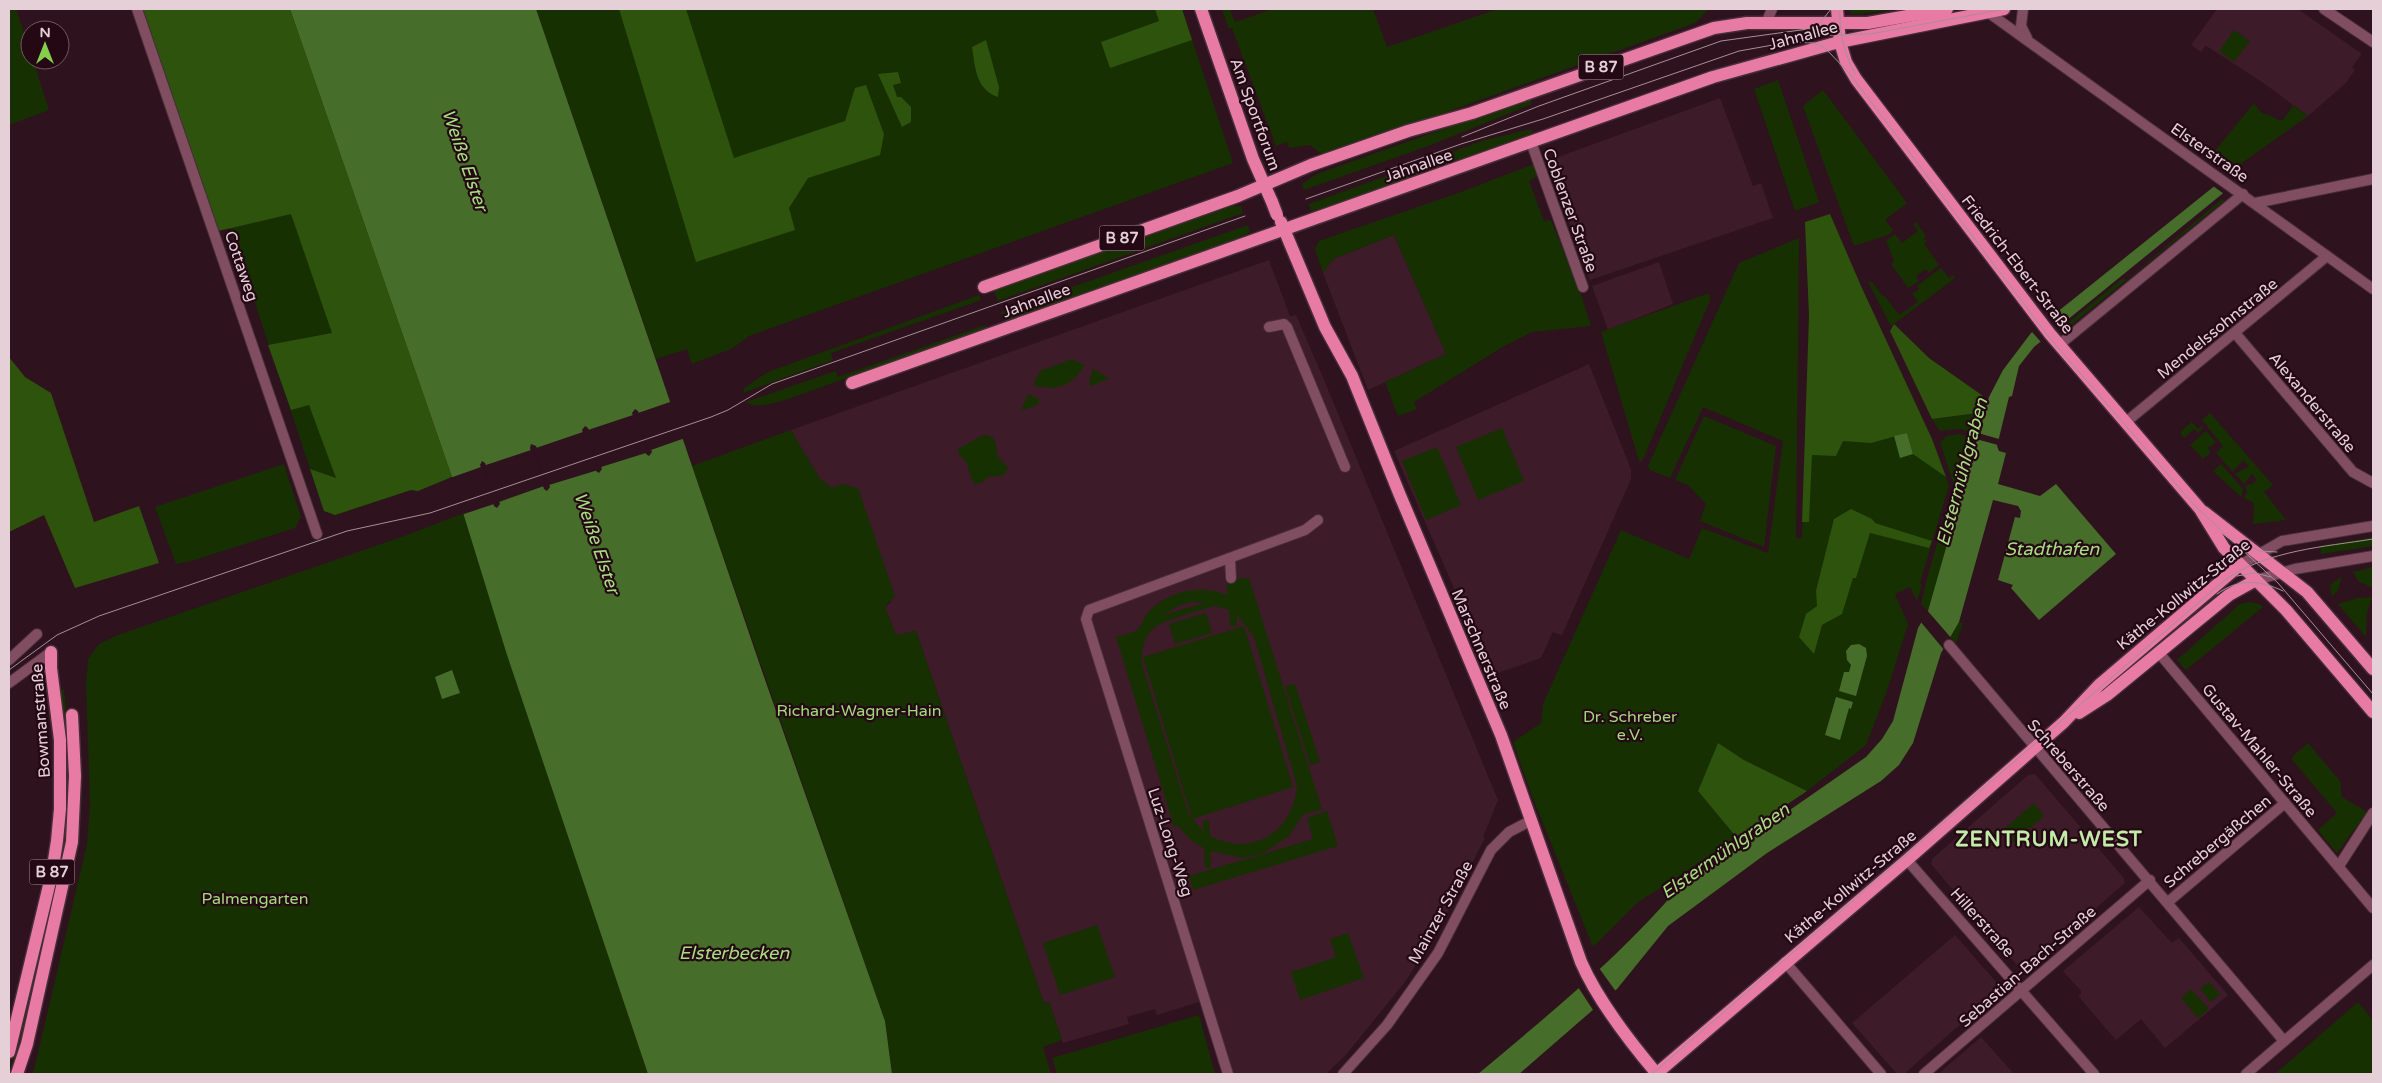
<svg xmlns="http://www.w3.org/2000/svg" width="2382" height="1083" viewBox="0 0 2382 1083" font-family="'Varela Round',sans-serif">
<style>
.built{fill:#3d1b29}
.green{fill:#173002;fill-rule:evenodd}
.forest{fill:#2d530c}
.water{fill:#466d2a;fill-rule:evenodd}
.pier{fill:#2e121d}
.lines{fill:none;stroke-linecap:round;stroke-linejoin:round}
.minor-casing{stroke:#472d37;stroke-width:12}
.major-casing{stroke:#472d37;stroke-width:15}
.minor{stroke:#814d60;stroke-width:10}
.major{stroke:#e77ba4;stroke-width:12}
.tram{stroke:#a68f97;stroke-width:1}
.major-bridge-casing{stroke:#472d37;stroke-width:15;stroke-linecap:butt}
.major-bridge{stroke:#e77ba4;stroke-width:12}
.labels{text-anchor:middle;stroke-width:4.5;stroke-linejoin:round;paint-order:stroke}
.shield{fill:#240814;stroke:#aa949c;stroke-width:1}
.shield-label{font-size:15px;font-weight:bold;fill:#e4d0d6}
.street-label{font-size:16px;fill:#e4d0d6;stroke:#240814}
.park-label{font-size:16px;fill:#a2da7d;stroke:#240814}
.water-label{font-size:18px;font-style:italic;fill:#a6de81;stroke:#240814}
.district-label{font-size:21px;font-weight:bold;letter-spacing:1px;fill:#c1eba7;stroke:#240814}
</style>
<rect width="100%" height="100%" fill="#2e121d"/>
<g class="built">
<polygon points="2217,9 2298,9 2362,54 2352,67 2355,70 2345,84 2308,116 2262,82 2208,47 2205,46 2201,52 2191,45"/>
<polygon points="1720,98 1753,186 1761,183 1773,218 1590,280 1547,161"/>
<polygon points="1394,235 1446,354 1368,390 1323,273 1333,259"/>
<polygon points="1269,260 1290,316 1296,315 1322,375 1498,800 1483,837 1485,838 1438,930 1405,982 1345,1056 1326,1074 1232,1074 1209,999 1157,1015 1155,1009 1127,1017 1129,1024 1063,1043 1049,1002 1044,1003 916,631 896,636 885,607 891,602 830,488 822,482 808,463 791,430"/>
<polygon points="1659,262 1673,304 1608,330 1592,286"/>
<polygon points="1589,364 1631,469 1631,479 1562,635 1553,632 1541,658 1492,675 1394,451"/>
<polygon points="2035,774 2123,877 2125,883 2029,966 2023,967 2016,964 1931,864 1933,858 2028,775"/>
<polygon points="2139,907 2172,943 2179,938 2228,995 2165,1048 2141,1019 2116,1040 2078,996 2081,994 2081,991 2063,971"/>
<polygon points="1955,935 1997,983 1999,990 1904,1074 1897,1074 1852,1023"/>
<polygon points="1981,1037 2014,1074 1938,1074"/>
</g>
<g class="green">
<polygon points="9,9 16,9 30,51 30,60 33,60 49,110 9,125"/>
<polygon points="536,9 1182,9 1233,163 749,336 733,348 692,364 687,349 656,359"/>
<polygon points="1222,9 1230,9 1235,22 1273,9 1373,9 1387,47 1498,9 1709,9 1695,23 1324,156 1310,145 1289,148 1287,142 1276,146 1232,28 1229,29"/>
<polygon points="1849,9 1902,9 1856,14 1851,13"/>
<polygon points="2234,30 2250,41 2234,62 2219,51"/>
<polygon points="1778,80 1819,202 1795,211 1754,89"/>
<polygon points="1823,90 1907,203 1885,220 1893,230 1888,235 1854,246 1803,106"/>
<polygon points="1530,98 1532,104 1431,145 1304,190 1302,184 1317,174"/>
<path d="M2254 103 2262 114C2271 113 2275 121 2283 120L2292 107 2291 104 2308 116 2229 172 2210 157Z"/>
<polygon points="1531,129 1533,133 1330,206 1311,211 1309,204 1485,140"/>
<polygon points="1534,164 1539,175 1529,181 1544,221 1551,220 1580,292 1591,326 1532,332 1501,348 1414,402 1417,409 1398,416 1385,382 1446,354 1394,235 1333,259 1323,273 1315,249 1319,241 1461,192"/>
<polygon points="356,197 432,484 418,491 411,490 335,515 324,511 230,228"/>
<polygon points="2222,199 2224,201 2070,326 2068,323 2123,278 2126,280"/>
<polygon points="1232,206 1241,206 1243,213 998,301 993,289"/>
<polygon points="1916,222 1926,236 1924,238 1927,242 1924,244 1939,265 1929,273 1926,269 1916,276 1919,281 1908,288 1891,264 1894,261 1886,240 1895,234 1902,243 1918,231 1913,224"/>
<polygon points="1248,225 1250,232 1235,240 1005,322 1001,312"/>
<polygon points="1799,238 1796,538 1802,538 1807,398 1932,439 1949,485 1920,583 1922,585 1917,601 1910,587 1895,594 1908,624 1888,688 1866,745 1807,791 1744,760 1718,744 1698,791 1737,838 1637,903 1593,947 1532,796 1513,742 1541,723 1543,704 1621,530 1689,559 1702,528 1768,553 1783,441 1703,407 1670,478 1650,470 1648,466 1739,263"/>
<polygon points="1941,268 1949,278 1953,275 1955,278 1891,326 1868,282 1872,282 1883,297 1885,296 1899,315 1918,302 1912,294 1919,289 1917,286"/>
<polygon points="1709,293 1710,300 1644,457 1642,461 1639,461 1601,332"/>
<polygon points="979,295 981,300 831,353 833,360 743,393 744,388 768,372"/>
<path d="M985 325 988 328 788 399C777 402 756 410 746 402L835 371 838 377Z"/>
<path d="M1072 359 1085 365C1072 386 1056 392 1033 385L1040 371Z"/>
<polygon points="1093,369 1109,378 1091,386 1089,382"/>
<polygon points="1028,394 1039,399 1039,404 1021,411"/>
<polygon points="1978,413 1973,432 1959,429 1940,431 1932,419"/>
<polygon points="2210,413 2273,485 2264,492 2286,520 2253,524 2254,503 2244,498 2247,492 2245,487 2249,484 2251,485 2257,480 2252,474 2244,484 2235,474 2249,466 2243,460 2233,472 2216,453 2223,446 2202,420"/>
<polygon points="1704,416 1776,446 1764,547 1700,521 1706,504 1688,485 1675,480"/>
<polygon points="2192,422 2198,429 2202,426 2203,428 2198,433 2194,429 2184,438 2180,432"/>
<polygon points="1502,428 1524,481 1478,500 1456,447"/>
<polygon points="791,430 822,482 825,481 830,488 843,484 858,488 895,596 885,607 896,635 916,631 1044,1003 1049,1002 1062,1040 1043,1047 1051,1074 892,1074 885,1021 692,466"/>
<polygon points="2206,431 2216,442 2208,448 2211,452 2203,459 2190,445"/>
<polygon points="1959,434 1971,437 1970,442 1976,444 1928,611 1921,604 1927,578 1954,485 1940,442 1947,436"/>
<path d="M983 435C1000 434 994 449 999 458 1002 462 1005 463 1008 467L1005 474 1001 476 988 477 981 483 975 484C969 478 970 471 967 464 964 457 958 457 958 449Z"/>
<polygon points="1437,447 1461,505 1426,520 1402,461"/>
<polygon points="284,464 301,517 295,528 191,561 176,564 155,507"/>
<polygon points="2221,464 2243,489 2241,497 2213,471"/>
<polygon points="464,513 507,655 648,1074 33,1074 87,844 90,803 86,684 88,659 99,644 118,635 407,535"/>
<polygon points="2373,537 2373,546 2321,554 2320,546"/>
<polygon points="2373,567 2373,588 2358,581 2353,572"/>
<polygon points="2342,576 2338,590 2332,597 2330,585"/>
<path d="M1249 578 1322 809 1303 815 1289 836 1263 853 1242 858 1211 851V868H1205L1204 848 1192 841 1178 826 1174 827 1116 637C1122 635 1130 634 1135 631 1141 628 1144 617 1148 612 1169 590 1200 584 1227 595V579ZM1193 602 1205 603 1163 615 1178 606ZM1215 606 1229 610 1230 626H1237V615L1254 637 1297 786C1293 833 1252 857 1210 836L1209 820 1203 821V831L1189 815 1142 664C1141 629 1156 624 1185 615 1195 612 1205 608 1215 606Z"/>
<polygon points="2372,597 2367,613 2366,637 2338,604 2357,598"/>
<polygon points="2249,602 2259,604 2263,607 2186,670 2177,660 2240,604"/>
<polygon points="1206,613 1212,633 1175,644 1169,624"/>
<polygon points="1959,622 1963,624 1956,643 1950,637"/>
<polygon points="1244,626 1293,787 1192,819 1143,657"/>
<polygon points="1295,684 1320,762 1310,765 1285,686"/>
<polygon points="64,689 70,757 66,849 22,1043 12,1074 9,1074 36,970 62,848 67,771 60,690"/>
<polygon points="2308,743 2340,781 2342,797 2367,812 2337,853 2318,830 2337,813 2291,758"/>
<polygon points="2034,803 2044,816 2014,842 2004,829"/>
<polygon points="1327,811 1338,846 1193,890 1189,876 1313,839 1307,818"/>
<polygon points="1097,925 1115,977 1060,995 1043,943"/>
<polygon points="1348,933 1364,978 1300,1000 1291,972 1336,957 1330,939"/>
<polygon points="2209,982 2220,994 2211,1002 2200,989"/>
<polygon points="2191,989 2209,1009 2198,1018 2181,998"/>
<polygon points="2358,1002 2373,1020 2373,1074 2275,1074"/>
<polygon points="1199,1015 1215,1074 1057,1074 1052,1058"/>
</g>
<g class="forest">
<polygon points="138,9 290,9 452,477 418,491 411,490 335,515 324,511 310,469 336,478 309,405 291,410 268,345 332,333 291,214 214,232"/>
<polygon points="619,9 686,9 734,158 845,121 855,88 866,85 884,134 880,155 808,178 789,208 795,230 696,262"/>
<polygon points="1155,9 1182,9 1192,40 1110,68 1101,42 1159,21"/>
<path d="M986 40 999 87 998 97C976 90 975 67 972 47Z"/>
<polygon points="898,72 901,83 893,85 897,97 901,97 911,107 911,122 902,127 878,74"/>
<polygon points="1830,214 1861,286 1932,439 1946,477 1913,454 1907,433 1871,443 1843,441 1836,456 1812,455 1809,522 1802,522 1809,316 1805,222"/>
<polygon points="1894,324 1929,358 1983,396 1978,413 1932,419 1890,331"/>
<polygon points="9,357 25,377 51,393 94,522 139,506 159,563 75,588 44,515 9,532"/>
<polygon points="1851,509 1872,519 1875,523 1932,541 1929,548 1870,533 1856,578 1853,578 1842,614 1822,625 1814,654 1799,637 1806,614 1817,606 1816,591 1834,519"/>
<polygon points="1718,743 1744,760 1807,791 1737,838 1698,791"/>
</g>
<g class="water">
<path d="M290 9H536L763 674 885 1021 892 1074H648L507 655 452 477ZM635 409 638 411 652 452 649 456 646 454 632 413ZM585 426 588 428 602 469 599 473 596 471 582 430ZM531 444 536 446 550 487 547 491 544 489 530 448ZM482 461 485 463 500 504 497 508 494 506 480 465Z"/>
<path d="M2237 168 2243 177 2034 347 2019 366 2012 396 2009 397 1997 446 1999 451 2006 453 1998 484 2040 496 2056 484 2116 554 2039 620 2011 588 2013 585 1998 580 2015 517 2020 518 2021 511 2018 506 1993 500 1959 622 1941 653 1913 743 1899 765 1881 781 1767 853 1668 926 1617 989 1519 1074H1478C1548 1015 1619 958 1679 887L1866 757 1882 739 1893 721 1918 628 1928 611 1989 397 2003 370 2031 333Z"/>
<polygon points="1907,433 1913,454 1900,458 1894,436"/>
<polygon points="1859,644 1866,648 1867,656 1856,696 1839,691 1844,672 1849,672 1851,665 1847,660 1846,651 1851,645"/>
<polygon points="452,670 460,693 442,699 435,677"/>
<polygon points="1836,697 1853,702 1851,709 1849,708 1840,740 1825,735"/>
</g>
<g class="pier">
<polygon points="2231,171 2242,180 2224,194 2213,186"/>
<polygon points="2053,315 2062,325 2041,342 2032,332"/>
<polygon points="673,401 685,438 651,450 649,452 635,412 638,413"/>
<polygon points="635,412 649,452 601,467 599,469 585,429 588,430 633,415"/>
<polygon points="585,429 598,470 549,485 547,487 533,447 536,448 583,432"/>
<polygon points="1978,433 1999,439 1998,445 1976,439"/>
<polygon points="533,447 546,487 544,486 499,502 497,504 483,464 486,465 531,450"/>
<polygon points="482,464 496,505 494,504 461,515 450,478 481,467"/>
<polygon points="1926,609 1952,639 1945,651 1920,621"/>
<polygon points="1599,968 1617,993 1595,1013 1578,987"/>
</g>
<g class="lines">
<defs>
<g id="minor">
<polyline points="137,9 317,534"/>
<polyline points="2023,9 2021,26 2027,38"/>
<polyline points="2324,9 2373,42"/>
<polyline points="1989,13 2373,289"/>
<polyline points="1766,23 1772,9"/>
<polyline points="1531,142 1583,287"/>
<polyline points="2255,203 2373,179"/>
<polyline points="1269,327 1284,324 1287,327 1345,467"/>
<polyline points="2235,333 2353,472 2373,483"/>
<polyline points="2059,345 2243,194"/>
<polyline points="2126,422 2327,256"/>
<polyline points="1230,558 1231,578"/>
<polyline points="2240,565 2282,541 2373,526"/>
<polyline points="2256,580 2295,569 2373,556"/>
<polyline points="1949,645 2284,1041"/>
<polyline points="2159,653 2373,908"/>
<polyline points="9,660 37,634"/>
<polyline points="9,683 51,652"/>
<polyline points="1907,860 2094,1074"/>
<polyline points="2339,866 2373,813"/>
<polyline points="2168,902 2285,803"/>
<polyline points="1785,962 1881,1074"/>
<polyline points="1228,1074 1086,619 1089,610 1305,530 1318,520"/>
<polyline points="1343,1074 1387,1025 1438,953 1491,850 1509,832 1532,820"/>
<polyline points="1924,1074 2150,880"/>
<polyline points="2246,1074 2373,965"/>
</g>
<g id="major">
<polyline points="1201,9 1253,159 1272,202"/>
<polyline points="1837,9 1840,42 1846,62 1856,79 2050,334 2200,509 2224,548 2286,610 2373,712"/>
<path d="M1281 222 1325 327 1352 376 1399 493 1501 735 1581 962C1598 1001 1630 1042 1657 1074"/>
<polyline points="984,287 1238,196 1311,165 1408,131 1472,113 1714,28 1747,23 1868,23 1947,9"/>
<polyline points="852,383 1713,77 1839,42 2004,9"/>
<polyline points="2204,512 2307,592 2373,669"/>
<polyline points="2079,713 2107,695 2229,595 2256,580"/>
<polyline points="9,1052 52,873 57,841 60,809 60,740 51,668 51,652"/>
<polyline points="17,1074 27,1044 72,842 75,776 72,715"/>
<polyline points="1656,1074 1907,860 2064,722 2099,685 2240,565"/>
</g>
</defs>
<use href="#minor" class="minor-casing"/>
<use href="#major" class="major-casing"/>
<use href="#minor" class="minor"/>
<use href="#major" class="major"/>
<g class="tram">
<path d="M1840 9C1839 30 1844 55 1855 73"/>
<polyline points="1798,36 1870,34 2005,9"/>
<polyline points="1462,137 1539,106 1721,41 1808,29 1820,23 1831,9"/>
<polyline points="1306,199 1461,144 1543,119 1739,51 1790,42 1814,43 1825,48 1850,74 2048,336 2196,507 2278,583 2373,694"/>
<polyline points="2239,541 2260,551 2277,552"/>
<polyline points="2237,576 2255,573 2271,577"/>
<path d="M2217 594C2239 578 2260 580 2283 591"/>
<polyline points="9,670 57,635 99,616 347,531 430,513 711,417 728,410 772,384 1245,216"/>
<path d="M1652 1074 2226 579C2270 550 2323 547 2373 539"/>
</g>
<defs>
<polyline id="major-bridge" points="1272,202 1277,215"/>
</defs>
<use href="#major-bridge" class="major-bridge-casing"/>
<use href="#major-bridge" class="major-bridge"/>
</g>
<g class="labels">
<g class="shield">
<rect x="1578.5" y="54.5" width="45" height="25" rx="4"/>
<rect x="1099.5" y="225.5" width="45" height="25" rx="4"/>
<rect x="29.5" y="859.5" width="45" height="25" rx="4"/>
</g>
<g class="shield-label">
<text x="1601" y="72">B 87</text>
<text x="1122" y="243">B 87</text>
<text x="52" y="877">B 87</text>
</g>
<g class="street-label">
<text transform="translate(1803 35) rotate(-15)" y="6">Jahnallee</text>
<text transform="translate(1256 114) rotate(70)" y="6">Am Sportforum</text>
<text transform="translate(2210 152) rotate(35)" y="6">Elsterstraße</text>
<text transform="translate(1418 165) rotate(-19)" y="6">Jahnallee</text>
<text transform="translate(1571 210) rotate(70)" y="6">Coblenzer Straße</text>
<text transform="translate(2018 264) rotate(52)" y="6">Friedrich-Ebert-Straße</text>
<text transform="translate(242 266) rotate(71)" y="6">Cottaweg</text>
<text transform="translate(1036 300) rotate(-20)" y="6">Jahnallee</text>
<text transform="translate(2217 328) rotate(-39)" y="6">Mendelssohnstraße</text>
<text transform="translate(2313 402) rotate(50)" y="6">Alexanderstraße</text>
<text transform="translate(2183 594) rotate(-39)" y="6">Käthe-Kollwitz-Straße</text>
<text transform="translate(1482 649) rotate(67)" y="6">Marschnerstraße</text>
<text transform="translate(40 721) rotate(-94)" y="6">Bowmanstraße</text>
<text transform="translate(2260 750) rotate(50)" y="6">Gustav-Mahler-Straße</text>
<text transform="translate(2069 765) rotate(49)" y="6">Schreberstraße</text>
<text transform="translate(2217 841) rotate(-40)" y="6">Schrebergäßchen</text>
<text transform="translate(1171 842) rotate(72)" y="6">Luz-Long-Weg</text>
<text transform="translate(1850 886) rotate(-40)" y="6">Käthe-Kollwitz-Straße</text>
<text transform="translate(1440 912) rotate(-61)" y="6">Mainzer Straße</text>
<text transform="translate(1983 922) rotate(48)" y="6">Hillerstraße</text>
<text transform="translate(2027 966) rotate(-41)" y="6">Sebastian-Bach-Straße</text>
</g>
<g class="park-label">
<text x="859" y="716">Richard-Wagner-Hain</text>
<text x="1630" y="722">Dr. Schreber<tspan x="1630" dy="18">e.V.</tspan></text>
<text x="255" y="904">Palmengarten</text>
</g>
<g class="water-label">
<text transform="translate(465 160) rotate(71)" y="6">Weiße Elster</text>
<text transform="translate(1962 472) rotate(-75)" y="6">Elstermühlgraben</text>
<text transform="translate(597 543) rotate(71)" y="6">Weiße Elster</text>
<text x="2052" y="555">Stadthafen</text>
<text transform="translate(1725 851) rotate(-35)" y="6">Elstermühlgraben</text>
<text x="734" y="959">Elsterbecken</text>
</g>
<g class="district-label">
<text x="2049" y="846">ZENTRUM-WEST</text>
</g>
</g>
<rect width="2382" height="1083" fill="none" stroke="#e4d0d6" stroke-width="20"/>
<g transform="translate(45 45)"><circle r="24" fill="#240814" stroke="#715862"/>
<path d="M0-4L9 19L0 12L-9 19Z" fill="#85cf4c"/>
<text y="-8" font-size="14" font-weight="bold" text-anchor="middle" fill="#e4d0d6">N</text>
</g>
</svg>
